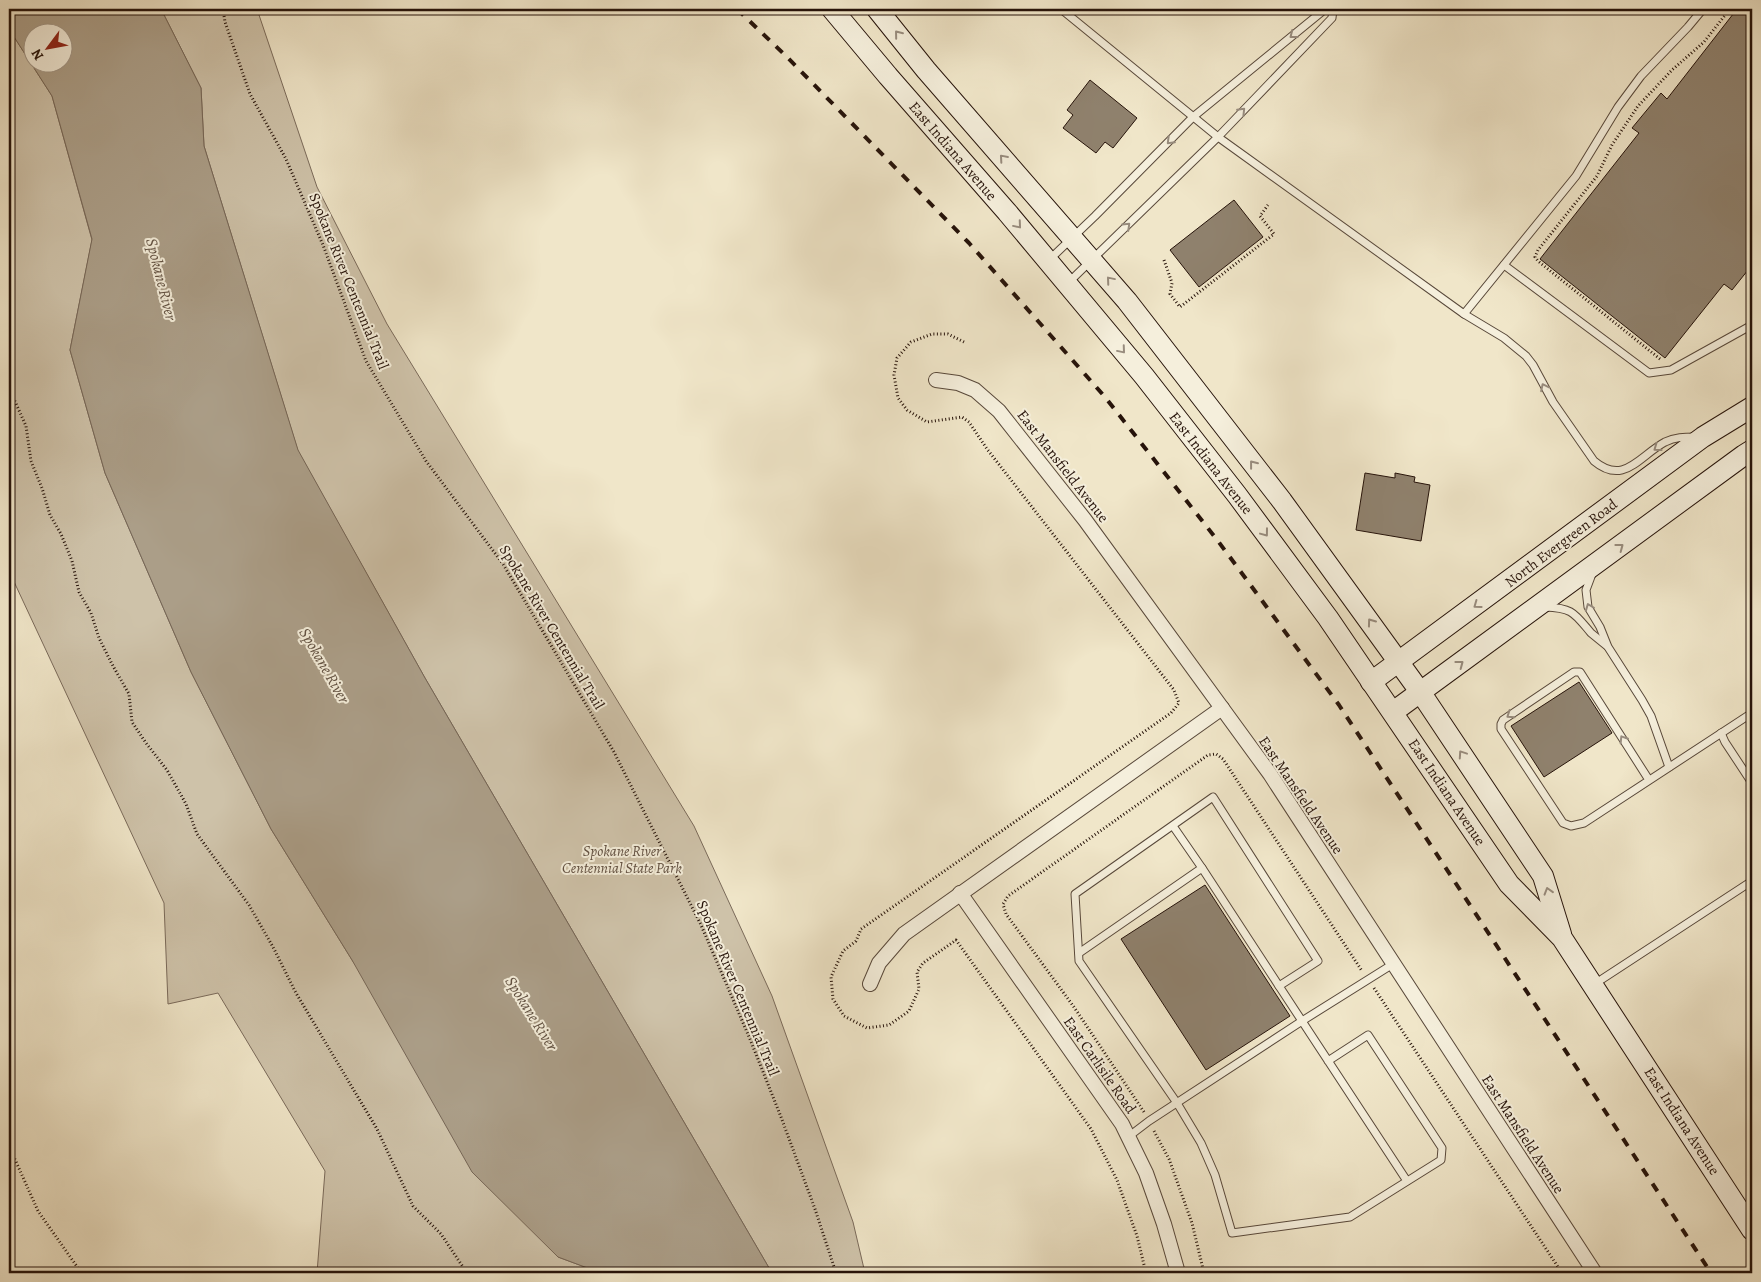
<svg xmlns="http://www.w3.org/2000/svg" width="1761" height="1282" viewBox="0 0 1761 1282" font-family="Alegreya,serif">
<style>
.green{fill:#cec2a9;stroke:#7a6a5a}
.water{fill:#ab9e88;stroke:#766656;fill-rule:evenodd}
.building{fill:#8f816d;stroke:#26130a}
.lines{fill:none;stroke-linecap:round;stroke-linejoin:round}
.lane-casing{stroke:#58483a;stroke-width:9}
.street-casing{stroke:#58483a;stroke-width:16}
.secondary-casing{stroke:#26130a;stroke-width:22}
.path{stroke:#26130a;stroke-width:3;stroke-dasharray:1 2.5;stroke-linecap:butt}
.lane{stroke:#f5efdc;stroke-width:7}
.street{stroke:#f5efdc;stroke-width:14}
.secondary{stroke:#f5efdc;stroke-width:20}
.rail{stroke:#26130a;stroke-width:4;stroke-dasharray:9 9;stroke-linecap:butt}
.oneway{stroke:#988c7e}
.labels{text-anchor:middle;stroke-width:4;stroke-linejoin:round;paint-order:stroke}
.street-label{font-size:15px;fill:#26130a;stroke:#f5efdc}
.park-label{font-size:15px;font-style:italic;fill:#615042;stroke:#f5efdc}
.water-label{font-size:16px;font-style:italic;fill:#625243;stroke:#f5efdc}
</style>
<rect width="100%" height="100%" fill="#f0e6c9"/>
<filter id="stains"><feTurbulence type="fractalNoise" baseFrequency=".004" numOctaves="4"/><feColorMatrix values="0 0 0 0 .2 0 0 0 0 .09 0 0 0 0 .02 0 0 0 .5 -.17"/></filter>
<radialGradient id="worn" r=".72"><stop offset=".6" stop-color="#630" stop-opacity="0"/><stop offset="1" stop-color="#630" stop-opacity=".3"/></radialGradient>
<g class="green">
<polygon points="161,9 257,9 317,187 387,324 694,826 772,996 853,1222 865,1273 772,1273 425,678 298,451 204,146 201,88"/>
<polygon points="9,29 52,96 92,240 70,350 105,473 191,672 271,829 352,960 558,1257 601,1273 317,1273 325,1171 218,993 168,1004 164,903 9,571"/>
</g>
<path class="water" d="M9 9H161L201 88 204 146 298 450 425 678 772 1273H601L558 1257 472 1172 352 960 271 829 191 672 105 473 70 350 92 239 52 96 9 29ZM32 32H62V62H32Z"/>
<g class="building">
<polygon points="1737,9 1752,9 1752,265 1732,290 1724,284 1665,358 1540,259 1639,133 1632,128 1661,93 1667,99"/>
<polygon points="1090,80 1137,118 1113,148 1105,142 1096,153 1063,128 1073,115 1067,110"/>
<polygon points="1234,200 1263,237 1199,287 1170,250"/>
<polygon points="1365,473 1395,478 1395,473 1415,477 1414,482 1430,485 1421,541 1356,530"/>
<polygon points="1579,682 1612,733 1544,777 1511,726"/>
<polygon points="1205,885 1290,1016 1206,1070 1121,939"/>
</g>
<g class="lines">
<defs>
<g id="lane">
<polyline points="1061,9 1218,137 1464,314 1576,176 1618,107 1641,76 1688,27 1703,9"/>
<polyline points="1049,260 1095,216 1193,117 1324,10 1333,9"/>
<polyline points="1504,265 1649,373 1671,370 1752,325"/>
<polyline points="1068,283 1218,137 1332,18 1333,9"/>
<path d="M1464 314 1504 338 1526 356 1533 365 1553 402 1594 461C1624 486 1639 456 1665 442 1675 437 1684 437 1696 437"/>
<polyline points="1592,574 1586,590 1588,607 1600,627 1608,647 1642,700 1651,716 1669,767"/>
<path d="M1545 607C1573 608 1574 613 1591 633 1596 637 1602 642 1607 646"/>
<polyline points="1721,733 1725,742 1752,783"/>
<polyline points="1649,780 1580,672 1574,672 1503,720 1501,724 1501,729 1563,823 1571,826 1584,823 1752,713"/>
<polyline points="1202,868 1279,986"/>
<polyline points="1079,953 1202,868 1173,826"/>
<polyline points="1593,985 1752,881"/>
<polyline points="1328,1061 1368,1035 1442,1148 1441,1160 1350,1217 1232,1233 1215,1175 1201,1143 1177,1103 1079,961 1075,894 1213,797 1318,961 1279,986 1407,1181"/>
<polyline points="1128,1137 1149,1121 1302,1021 1393,964"/>
</g>
<g id="street">
<polyline points="936,380 958,383 975,390 999,411 1085,520 1270,774 1595,1273"/>
<polyline points="960,893 1122,1124 1146,1173 1164,1224 1178,1273"/>
<polyline points="870,984 879,963 904,934 1222,708"/>
</g>
<g id="secondary">
<polyline points="832,9 888,76 1007,212 1144,376 1237,495 1328,618 1509,884 1562,938 1752,1230"/>
<polyline points="877,9 926,70 1127,301 1282,501 1421,693 1543,876 1561,934"/>
<polyline points="1371,682 1703,437 1752,407"/>
<polyline points="1393,712 1744,455 1752,450"/>
</g>
</defs>
<use href="#lane" class="lane-casing"/>
<use href="#street" class="street-casing"/>
<use href="#secondary" class="secondary-casing"/>
<g class="path">
<polyline points="223,9 225,22 250,94 286,159 323,245 366,361 426,461 503,564 614,752 701,925 750,1039 781,1117 815,1209 836,1273"/>
<polyline points="1164,260 1172,283 1170,294 1180,307 1274,234 1260,216 1268,205"/>
<polyline points="964,342 948,334 932,334 911,342 897,358 894,375 898,398 907,410 927,422 962,417 969,422 987,449 1174,690 1179,703 1171,713 861,929 856,941 843,951 831,977 833,999 844,1016 867,1028 889,1025 909,1011 919,989 917,972 923,963 956,940 1091,1129 1117,1180 1137,1236 1146,1273"/>
<polyline points="1660,359 1538,261 1535,257 1538,250 1597,176 1612,145 1638,106 1672,70 1704,42 1730,9"/>
<polyline points="9,388 26,426 31,461 42,488 50,515 61,534 72,561 79,592 91,613 99,638 113,666 129,694 132,722 146,743 167,770 186,804 197,834 249,905 273,947 296,993 377,1129 413,1206 441,1234 467,1273"/>
<polyline points="1374,988 1562,1273"/>
<polyline points="1144,1112 1074,1007 1006,914 1003,904 1008,896 1208,755 1216,754 1223,759 1362,971"/>
<polyline points="1154,1131 1169,1159 1192,1223 1204,1273"/>
<polyline points="9,1146 38,1211 78,1268 86,1273"/>
</g>
<use href="#lane" class="lane"/>
<use href="#street" class="street"/>
<use href="#secondary" class="secondary"/>
<polyline class="rail" points="737,9 786,56 969,243 1105,397 1218,541 1339,705 1711,1273"/>
</g>
<defs><path id="oneway-chevron" d="M-2-3.5L2.5 0L-2 3.5" fill="none" stroke-width="1.6" stroke-linecap="round" stroke-linejoin="round" transform="scale(1.25)"/></defs>
<g class="oneway">
<use href="#oneway-chevron" transform="translate(898 34) rotate(-129)"/>
<use href="#oneway-chevron" transform="translate(1293 35) rotate(142)"/>
<use href="#oneway-chevron" transform="translate(1242 111) rotate(-46)"/>
<use href="#oneway-chevron" transform="translate(1170 141) rotate(135)"/>
<use href="#oneway-chevron" transform="translate(1003 158) rotate(-131)"/>
<use href="#oneway-chevron" transform="translate(1018 225) rotate(50)"/>
<use href="#oneway-chevron" transform="translate(1127 226) rotate(-44)"/>
<use href="#oneway-chevron" transform="translate(1110 280) rotate(-130)"/>
<use href="#oneway-chevron" transform="translate(1122 350) rotate(50)"/>
<use href="#oneway-chevron" transform="translate(1544 387) rotate(-116)"/>
<use href="#oneway-chevron" transform="translate(1657 448) rotate(144)"/>
<use href="#oneway-chevron" transform="translate(1253 464) rotate(-128)"/>
<use href="#oneway-chevron" transform="translate(1265 533) rotate(53)"/>
<use href="#oneway-chevron" transform="translate(1620 547) rotate(-37)"/>
<use href="#oneway-chevron" transform="translate(1477 605) rotate(144)"/>
<use href="#oneway-chevron" transform="translate(1589 607) rotate(-111)"/>
<use href="#oneway-chevron" transform="translate(1371 622) rotate(-126)"/>
<use href="#oneway-chevron" transform="translate(1460 664) rotate(-37)"/>
<use href="#oneway-chevron" transform="translate(1510 715) rotate(146)"/>
<use href="#oneway-chevron" transform="translate(1623 739) rotate(-122)"/>
<use href="#oneway-chevron" transform="translate(1462 754) rotate(-124)"/>
<use href="#oneway-chevron" transform="translate(1548 891) rotate(-107)"/>
</g>
<g class="labels">
<g class="street-label">
<text transform="translate(953 151) rotate(49)" y="5">East Indiana Avenue</text>
<text transform="translate(349 281) rotate(68)" y="5">Spokane River Centennial Trail</text>
<text transform="translate(1211 463) rotate(52)" y="5">East Indiana Avenue</text>
<text transform="translate(1063 466) rotate(52)" y="5">East Mansfield Avenue</text>
<text transform="translate(1561 543) rotate(-37)" y="5">North Evergreen Road</text>
<text transform="translate(552 627) rotate(59)" y="5">Spokane River Centennial Trail</text>
<text transform="translate(1447 792) rotate(56)" y="5">East Indiana Avenue</text>
<text transform="translate(1301 795) rotate(56)" y="5">East Mansfield Avenue</text>
<text transform="translate(738 988) rotate(67)" y="5">Spokane River Centennial Trail</text>
<text transform="translate(1100 1065) rotate(55)" y="5">East Carlisile Road</text>
<text transform="translate(1682 1121) rotate(57)" y="5">East Indiana Avenue</text>
<text transform="translate(1523 1134) rotate(57)" y="5">East Mansfield Avenue</text>
</g>
<g class="park-label">
<text x="622" y="856">Spokane River<tspan x="622" dy="17">Centennial State Park</tspan></text>
</g>
<g class="water-label">
<text transform="translate(162 279) rotate(76)" y="6">Spokane River</text>
<text transform="translate(325 665) rotate(60)" y="6">Spokane River</text>
<text transform="translate(532 1013) rotate(58)" y="6">Spokane River</text>
</g>
</g>
<rect width="1761" height="1282" fill="none" stroke="#f0e6c9" stroke-width="30"/>
<rect x="10" y="10" width="1741" height="1262" fill="none" stroke="#26130a" stroke-width="2.5"/>
<rect x="15" y="15" width="1731" height="1252" fill="none" stroke="#26130a"/>
<g transform="translate(48 48) rotate(238)"><circle r="24" fill="#f5efdc" stroke="#a29788"/>
<path d="M0-4L9 19L0 12L-9 19Z" fill="#8f2418"/>
<text y="-8" font-size="14" font-weight="bold" text-anchor="middle" fill="#26130a">N</text>
</g>
<rect width="100%" height="100%" filter="url(#stains)"/>
<rect width="100%" height="100%" fill="url(#worn)"/>
</svg>
